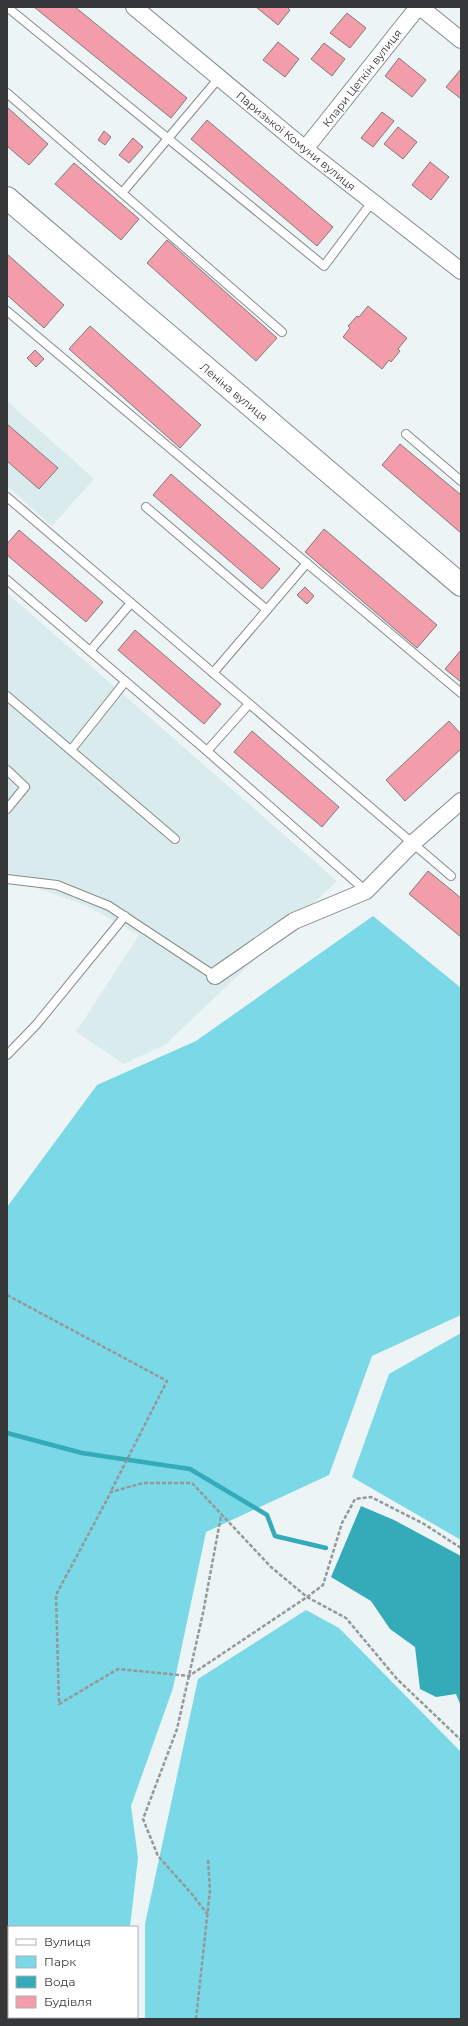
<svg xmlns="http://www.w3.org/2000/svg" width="468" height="2026" viewBox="0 0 468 2026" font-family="Montserrat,sans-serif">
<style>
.built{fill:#daebed}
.green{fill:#7bd8e6}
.water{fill:#35aab9}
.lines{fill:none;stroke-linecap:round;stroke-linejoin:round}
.stream{stroke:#35aab9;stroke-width:4.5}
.building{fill:#f29da9;stroke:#807a7b}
.service-casing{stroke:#858b8c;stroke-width:10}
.minor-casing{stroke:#858b8c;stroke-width:18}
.secondary-casing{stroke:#858b8c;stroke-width:24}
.path{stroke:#939899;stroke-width:2.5;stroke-dasharray:4 2;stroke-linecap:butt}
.service{stroke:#fff;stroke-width:8}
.minor{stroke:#fff;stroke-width:16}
.secondary{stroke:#fff;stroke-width:22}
.labels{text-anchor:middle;stroke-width:3;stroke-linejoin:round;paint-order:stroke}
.street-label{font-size:11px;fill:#353738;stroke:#fff}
</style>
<rect width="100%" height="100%" fill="#edf4f5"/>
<g class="built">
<polygon points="7,401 94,479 52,526 7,486"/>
<polygon points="7,593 337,881 166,1044 124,1064 76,1032 139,935 87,906 34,887 7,883"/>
</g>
<g class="green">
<polygon points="373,916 461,988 461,1315 372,1356 329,1475 206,1532 173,1688 131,1806 138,1858 130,1927 9,1927 9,2017 127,2017 127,2019 7,2019 7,1207 97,1085 196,1041"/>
<polygon points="461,1333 461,1540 352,1477 389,1374"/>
<polygon points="306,1610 339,1628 461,1752 461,2019 145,2019 145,1924 198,1679"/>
</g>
<polygon class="water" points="361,1506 394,1520 461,1556 461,1706 456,1694 436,1697 420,1689 415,1647 390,1629 371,1601 331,1577"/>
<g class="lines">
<polyline class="stream" points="7,1433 82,1453 190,1469 267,1515 275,1536 326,1548"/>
</g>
<g class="building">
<polygon points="34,7 75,7 187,98 171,118"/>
<polygon points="256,7 287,7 290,10 278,25"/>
<polygon points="347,13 366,28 350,48 330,33"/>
<polygon points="278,42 299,59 285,77 263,60"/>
<polygon points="324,43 345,59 332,76 311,59"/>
<polygon points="399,58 426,80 412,97 385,76"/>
<polygon points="461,69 461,99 446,87"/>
<polygon points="7,107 48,144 29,165 7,146"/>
<polygon points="382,112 394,121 373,147 361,138"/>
<polygon points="207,120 333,227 317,246 191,139"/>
<polygon points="398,127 417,142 403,159 384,144"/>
<polygon points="104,131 111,137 105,145 98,140"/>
<polygon points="133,138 143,147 129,163 119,155"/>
<polygon points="430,162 449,177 431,200 412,185"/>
<polygon points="74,163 139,219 121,240 55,184"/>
<polygon points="167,240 277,338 256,361 147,263"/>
<polygon points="7,254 64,305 44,328 7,295"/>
<polygon points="368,306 407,338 398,349 400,351 391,362 389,360 382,369 343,337 350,328 348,326 357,316 359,317"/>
<polygon points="90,326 201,425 180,448 69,349"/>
<polygon points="35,350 44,359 36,367 27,358"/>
<polygon points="7,424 58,468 39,489 7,461"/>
<polygon points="400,444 461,495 461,533 382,465"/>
<polygon points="171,474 280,569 262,589 153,495"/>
<polygon points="324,529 437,625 417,648 305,552"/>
<polygon points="19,530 103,602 86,622 7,555 7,544"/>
<polygon points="305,587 314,596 307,604 297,595"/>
<polygon points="135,630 221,704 204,724 118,650"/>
<polygon points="461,650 461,682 445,669"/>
<polygon points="449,721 461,734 461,749 405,801 386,780"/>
<polygon points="252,731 339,807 322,827 234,752"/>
<polygon points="428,871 461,898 461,937 409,894"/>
</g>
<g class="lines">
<defs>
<g id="service">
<polyline points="7,7 324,266 372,202"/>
<polyline points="7,93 282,332"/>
<polyline points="122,193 219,78"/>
<polyline points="7,311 461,693"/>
<polyline points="406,434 461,481"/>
<polyline points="7,497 451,876"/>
<polyline points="146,507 267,610"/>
<polyline points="7,580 207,751 366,891"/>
<polyline points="90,651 131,603"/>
<polyline points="213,673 307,563"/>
<polyline points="7,696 175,839"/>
<polyline points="71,750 125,682"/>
<polyline points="207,751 249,704"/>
<polyline points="7,770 25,787 7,809"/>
<polyline points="7,879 57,885 109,906 215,976"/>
<polyline points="7,1055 36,1025 125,916"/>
</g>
<g id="minor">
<polyline points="134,7 305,149 461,271"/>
<polyline points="420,7 461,40"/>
<polyline points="305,149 418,7"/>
<polyline points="215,976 294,921 366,891 413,843 461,801"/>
</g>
<polyline id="secondary" points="7,198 461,585"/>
</defs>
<use href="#service" class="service-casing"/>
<use href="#minor" class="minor-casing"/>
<use href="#secondary" class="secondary-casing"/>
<g class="path">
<polyline points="7,1295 167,1381 111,1491"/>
<polyline points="461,1548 424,1524 371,1497 355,1499 342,1523 323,1585 307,1597 271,1567 192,1483 143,1483 111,1492 56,1595 59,1704 118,1669 189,1676 307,1597 346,1618 397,1679 461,1740"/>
<polyline points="208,1915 191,1893 158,1856 143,1819 177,1729 203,1613 221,1516"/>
<polyline points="196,2019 210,1890 208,1859"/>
</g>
<use href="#service" class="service"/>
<use href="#minor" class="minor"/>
<use href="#secondary" class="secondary"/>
</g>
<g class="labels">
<g class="street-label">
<text transform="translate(362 78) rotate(-52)" y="4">Клари Цеткін вулиця</text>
<text transform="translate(296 141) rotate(39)" y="4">Паризької Комуни вулиця</text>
<text transform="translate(234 392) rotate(40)" y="4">Леніна вулиця</text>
</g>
</g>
<rect width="468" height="2026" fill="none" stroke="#353738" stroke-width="16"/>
<rect x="8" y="1926" width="130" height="92" fill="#ffffff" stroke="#aeafaf"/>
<rect x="16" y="1939" width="20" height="6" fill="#ffffff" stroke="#aeafaf"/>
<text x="44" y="1946" font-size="12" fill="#353738">Вулиця</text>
<rect x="16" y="1956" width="20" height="12" fill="#7bd8e6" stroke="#aeafaf"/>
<text x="44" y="1966" font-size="12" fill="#353738">Парк</text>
<rect x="16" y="1976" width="20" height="12" fill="#35aab9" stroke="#aeafaf"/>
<text x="44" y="1986" font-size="12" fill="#353738">Вода</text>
<rect x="16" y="1996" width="20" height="12" fill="#f29da9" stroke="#aeafaf"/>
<text x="44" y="2006" font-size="12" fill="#353738">Будівля</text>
</svg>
